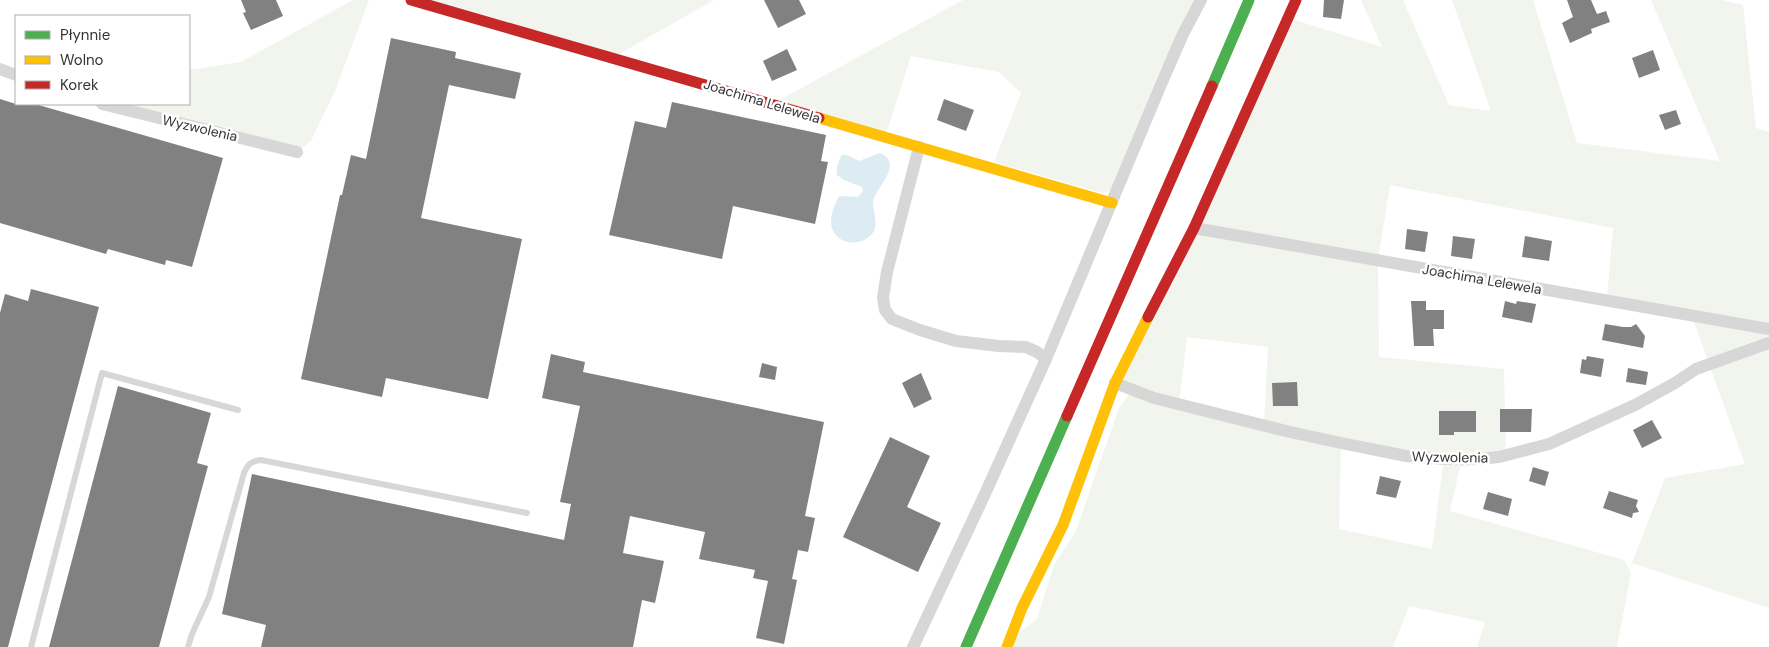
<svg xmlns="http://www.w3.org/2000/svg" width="1769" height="647" viewBox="0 0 1769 647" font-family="'DM Sans',sans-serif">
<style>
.green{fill:#f1f5ed;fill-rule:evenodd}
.water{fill:#ddebf3}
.building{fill:#818181}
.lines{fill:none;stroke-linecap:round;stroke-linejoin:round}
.lane{stroke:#d7d7d7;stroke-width:6}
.street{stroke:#d7d7d7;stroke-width:12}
.fast{stroke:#4caf50;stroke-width:11}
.slow{stroke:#ffc107;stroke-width:11}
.jam{stroke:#c62828;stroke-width:11}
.labels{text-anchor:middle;stroke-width:5;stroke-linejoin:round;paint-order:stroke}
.street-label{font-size:14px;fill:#333;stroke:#fff}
</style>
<rect width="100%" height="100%" fill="#fff"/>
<g class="green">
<polygon points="353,0 369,0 335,91 311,141 297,152 124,104 189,104 189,70 241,62"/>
<polygon points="411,0 714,0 612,58"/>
<polygon points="963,0 1199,0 1167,70 1161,67 1110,191 1102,193 994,162 1021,93 999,72 911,56 885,137 772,104"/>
<path d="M1361 0H1403L1449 105 1491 111 1452 0H1533L1577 143 1720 161 1651 0H1721L1743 5 1756 128 1769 132V608L1632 563 1665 478 1745 464 1694 322 1607 298 1613 228 1390 185 1378 260 1379 357 1504 369 1506 462 1460 467 1450 511 1624 560 1631 573 1617 647H1477L1485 622 1409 606 1393 647H1012L1016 635 1037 619 1054 565 1075 533 1119 408 1129 394 1115 383 1288 18 1382 47ZM1187 337 1268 347 1264 425 1179 404ZM1341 443 1444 459 1432 549 1339 529Z"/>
</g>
<path class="water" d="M880 153C905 164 875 188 873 202 873 213 880 226 871 235 857 249 832 243 831 222 831 212 835 205 839 196L858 197 863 191 862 187 844 180 837 175C836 167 838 162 842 155H847L859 161Z"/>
<g class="building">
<polygon points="241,0 276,0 283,16 251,30 243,13 246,12"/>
<polygon points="764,0 799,0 806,14 778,28"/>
<polygon points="1324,0 1344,0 1341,19 1323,17"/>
<polygon points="1567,0 1591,0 1597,14 1606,11 1610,22 1591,29 1592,33 1570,43 1562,23 1573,17"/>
<polygon points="391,38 456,52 455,58 521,73 515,99 449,85 421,218 522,239 488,399 386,378 382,397 301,379 340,195 342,195 351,155 366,159"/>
<polygon points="787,49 797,70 772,81 763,61"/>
<polygon points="1653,50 1660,70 1639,78 1632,58"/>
<polygon points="0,99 16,104 35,104 223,158 192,267 166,260 165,265 108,249 106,254 0,223"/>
<polygon points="944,99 974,110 966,131 937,120"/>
<polygon points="672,102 826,135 821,161 828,162 815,224 733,206 722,259 609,235 635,121 666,128"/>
<polygon points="1676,110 1681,124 1665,130 1659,115"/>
<polygon points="1407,229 1428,232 1425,252 1405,249"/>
<polygon points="1453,236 1475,239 1472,259 1451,256"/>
<polygon points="1525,236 1552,241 1549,261 1522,257"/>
<polygon points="31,289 99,307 8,647 0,647 0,313 5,294 28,301"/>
<polygon points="1411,301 1426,301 1426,310 1444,310 1444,329 1433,329 1434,346 1414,346"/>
<polygon points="1505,301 1516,304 1517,301 1536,304 1532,323 1502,317"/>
<polygon points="1605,324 1623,327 1631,327 1636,324 1645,336 1643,348 1602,340"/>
<polygon points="551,354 585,362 583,372 824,422 805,516 815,518 808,552 798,550 792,579 797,580 784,644 756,638 768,581 753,578 755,570 699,559 705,532 630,516 623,553 664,561 655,603 642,600 633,647 261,647 266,625 222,614 252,474 564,540 571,504 560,502 580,406 542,398"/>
<polygon points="1587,356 1604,359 1601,377 1580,373 1582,359 1586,360"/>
<polygon points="762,363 777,367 775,380 759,377"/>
<polygon points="1628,368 1648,372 1646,385 1626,382"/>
<polygon points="921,373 932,399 914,408 902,383"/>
<polygon points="1297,382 1298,406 1273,406 1272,383"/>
<polygon points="118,386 211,413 197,463 208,466 159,647 49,647"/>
<polygon points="1500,409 1532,409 1531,432 1500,432"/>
<polygon points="1439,411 1476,411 1476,432 1454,432 1454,435 1439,435"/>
<polygon points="1652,420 1662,438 1642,448 1633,430"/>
<polygon points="890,437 930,456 907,507 941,523 918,572 843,537"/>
<polygon points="1533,467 1549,472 1545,486 1529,481"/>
<polygon points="1380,476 1401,481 1396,498 1376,494"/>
<polygon points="1609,491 1638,500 1636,506 1639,512 1633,513 1632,518 1603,508"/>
<polygon points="1488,492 1512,499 1508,516 1483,509"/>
</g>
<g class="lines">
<g class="lane">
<polyline points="31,647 102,373 238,410"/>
<path d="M188 647 192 634 209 597 244 473C248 464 251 461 261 460L527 513"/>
</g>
<g class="street">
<polyline points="0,69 16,75"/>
<polyline points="102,104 297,152"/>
<polyline points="919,147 887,272 883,298 885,310 892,319 920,330 956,341 999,346 1026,347 1037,352 1046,359"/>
<polyline points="1194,228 1769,329"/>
<polyline points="1115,383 1154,398 1290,432 1341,443 1406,456 1444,459 1479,459 1499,457 1549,444 1635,405 1675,383 1696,369 1769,343"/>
<polyline points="913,647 984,496 1046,359 1162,82 1183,34 1201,0"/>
</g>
<g class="fast">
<polyline points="1212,86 1249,0"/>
<polyline points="966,647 1067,416"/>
</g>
<g class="slow">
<polyline points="819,118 1112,203"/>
<polyline points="1007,647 1022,608 1063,525 1115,383 1148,317"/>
</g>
<g class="jam">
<polyline points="411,0 819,118"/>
<polyline points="1148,317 1194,228 1296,0"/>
<polyline points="1067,416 1212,86"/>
</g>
</g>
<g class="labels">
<g class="street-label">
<text transform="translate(762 101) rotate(17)" y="5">Joachima Lelewela</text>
<text transform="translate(200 128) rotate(13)" y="5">Wyzwolenia</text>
<text transform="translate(1482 279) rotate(10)" y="5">Joachima Lelewela</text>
<text transform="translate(1450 457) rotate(1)" y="5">Wyzwolenia</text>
</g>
</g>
<rect x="15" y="15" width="175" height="90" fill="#ffffff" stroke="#adadad"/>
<rect x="25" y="31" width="25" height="8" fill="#4caf50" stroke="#adadad"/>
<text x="60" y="40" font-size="15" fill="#333333">Płynnie</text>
<rect x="25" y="56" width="25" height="8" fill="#ffc107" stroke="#adadad"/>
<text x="60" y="65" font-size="15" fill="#333333">Wolno</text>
<rect x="25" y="81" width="25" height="8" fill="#c62828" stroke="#adadad"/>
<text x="60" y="90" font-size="15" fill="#333333">Korek</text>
</svg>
